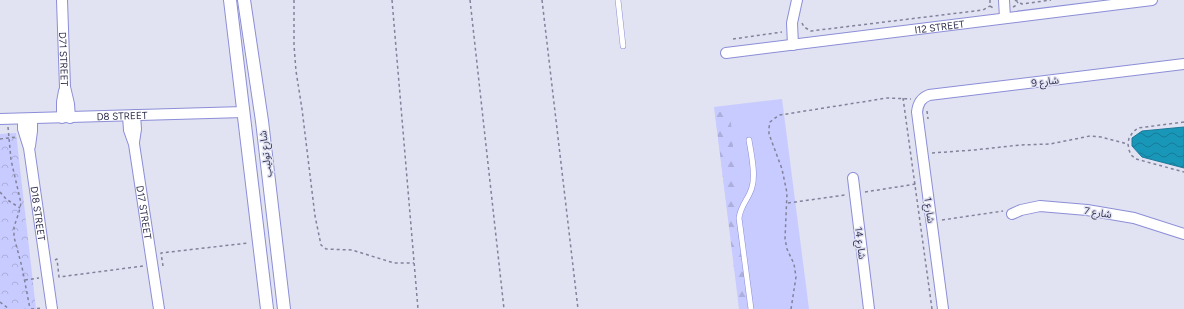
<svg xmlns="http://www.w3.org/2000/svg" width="1184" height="309" viewBox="0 0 1184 309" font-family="Figtree,'Noto Sans Arabic',sans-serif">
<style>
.green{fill:#c8cbff}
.forest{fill:url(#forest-firs)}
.park{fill:url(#park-crowns)}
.water{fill:url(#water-waves);stroke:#1f7898}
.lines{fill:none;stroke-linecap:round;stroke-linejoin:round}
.service-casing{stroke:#8c8ed7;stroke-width:6}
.minor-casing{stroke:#8c8ed7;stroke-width:12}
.tertiary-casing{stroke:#8c8ed7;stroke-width:14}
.path{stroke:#82839b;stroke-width:1.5;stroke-dasharray:3 3;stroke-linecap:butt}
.service{stroke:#fff;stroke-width:5}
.minor{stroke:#fff;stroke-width:10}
.tertiary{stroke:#fff;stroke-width:12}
.labels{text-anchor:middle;stroke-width:3;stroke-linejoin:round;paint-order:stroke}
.street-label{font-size:10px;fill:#2e2f4d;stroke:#e1e2f2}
</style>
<defs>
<pattern id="forest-firs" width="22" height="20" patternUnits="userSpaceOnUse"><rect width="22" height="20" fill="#c8cbff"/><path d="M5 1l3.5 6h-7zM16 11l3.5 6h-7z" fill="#acafdc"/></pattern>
<pattern id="park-crowns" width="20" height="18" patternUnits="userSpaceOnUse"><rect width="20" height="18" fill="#c8cbff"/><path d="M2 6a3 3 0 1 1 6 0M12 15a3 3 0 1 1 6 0" fill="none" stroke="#acafdc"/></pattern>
<pattern id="water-waves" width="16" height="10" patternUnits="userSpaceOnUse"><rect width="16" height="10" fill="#1897b8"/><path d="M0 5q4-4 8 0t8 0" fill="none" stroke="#167c98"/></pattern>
</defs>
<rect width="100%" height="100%" fill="#e1e2f2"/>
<polygon class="green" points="782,99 809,309 740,309 714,107"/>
<polygon class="forest" points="730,110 739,218 751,309 739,309 715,113"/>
<polygon class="park" points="16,133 36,309 0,309 0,134"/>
<polygon class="water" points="1184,127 1184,168 1142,157 1132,146 1132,138 1142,131"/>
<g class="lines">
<defs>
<g id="service">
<polyline points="618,0 623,46"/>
<path d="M749 140C751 153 756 174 752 187 749 199 741 204 739 218L751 309"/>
</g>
<g id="minor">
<path id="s1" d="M62 0 65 87 69 104 70 118"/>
<polyline points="1004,0 1005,18"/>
<polyline points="793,45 792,23 797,0"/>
<path id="s2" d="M726 53 1152 0"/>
<path id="s3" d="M128 116 129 130 134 144 159 309"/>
<polyline points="62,118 62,102 64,91"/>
<path id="s4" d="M0 119 244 112"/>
<path id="s5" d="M23 119V129L29 148 52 309"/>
<polyline points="134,142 136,129 135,115"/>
<polyline points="30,146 32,131 32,119"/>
<polyline points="853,178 869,309"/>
<polyline points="1012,214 1021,210 1040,206 1087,210 1134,218 1184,234"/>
<path d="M943 309 917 112C918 103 921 98 929 95L1184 64"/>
</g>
<g id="tertiary">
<polyline points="230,0 267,309"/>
<polyline points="244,0 262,121 284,309"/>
</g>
</defs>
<use href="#service" class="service-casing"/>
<use href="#minor" class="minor-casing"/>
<use href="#tertiary" class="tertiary-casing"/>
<g class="path">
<polyline points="294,0 294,45 296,71 302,109 315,216 321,245 326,249 352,250 394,263 414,263"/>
<polyline points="392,0 418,309"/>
<polyline points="470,0 504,309"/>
<polyline points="542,0 578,309"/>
<polyline points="990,0 990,6 995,9"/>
<polyline points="1015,0 1022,4 1051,0"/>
<polyline points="1013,7 1015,6 1018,2"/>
<polyline points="802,23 804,27 811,31 983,10 990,6"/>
<polyline points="733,39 782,32"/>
<polyline points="903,98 932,309"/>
<polyline points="927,111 928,119"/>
<polyline points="1184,122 1138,128 1133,132 1129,138 1128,144 1129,150 1131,155 1136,159 1184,172"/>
<polyline points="8,127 11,160 21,203 19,212 14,227 14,237 22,267 30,309"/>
<polyline points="0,139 16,137"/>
<polyline points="932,153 974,150 1020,145 1050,144 1090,136 1101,137 1128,144"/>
<polyline points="0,192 6,199 20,208"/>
<polyline points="865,192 916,184"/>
<polyline points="788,203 845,195"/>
<polyline points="942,220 1003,211"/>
<polyline points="55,260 57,259 59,277 143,266"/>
<polyline points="163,266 161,253 248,243"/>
<polyline points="25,280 39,278"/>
<polyline points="0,302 9,309"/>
<polyline points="31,309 43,308"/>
<polyline points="791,309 796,277 794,264 787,249 785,239 787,193 782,169 769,134 769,128 770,122 775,118 780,115 887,98 911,99"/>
</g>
<use href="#service" class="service"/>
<use href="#minor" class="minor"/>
<use href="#tertiary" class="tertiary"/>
</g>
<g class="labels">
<g class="street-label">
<text dy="4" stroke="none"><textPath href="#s2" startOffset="215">I12 STREET</textPath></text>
<text dy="4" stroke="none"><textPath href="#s1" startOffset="59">D71 STREET</textPath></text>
<text transform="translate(1045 81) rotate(-7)" y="4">شارع 9</text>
<text dy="4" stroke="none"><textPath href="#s4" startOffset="122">D8 STREET</textPath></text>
<text transform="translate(265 154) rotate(-97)" y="4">شارع توليب</text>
<text transform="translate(930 210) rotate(82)" y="4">شارع 1</text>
<text dy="4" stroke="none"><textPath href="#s3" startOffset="98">D17 STREET</textPath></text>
<text transform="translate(1098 212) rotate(9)" y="4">شارع 7</text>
<text dy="4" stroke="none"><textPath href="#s5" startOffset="96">D18 STREET</textPath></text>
<text transform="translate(861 243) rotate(83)" y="4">شارع 14</text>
</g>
</g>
</svg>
